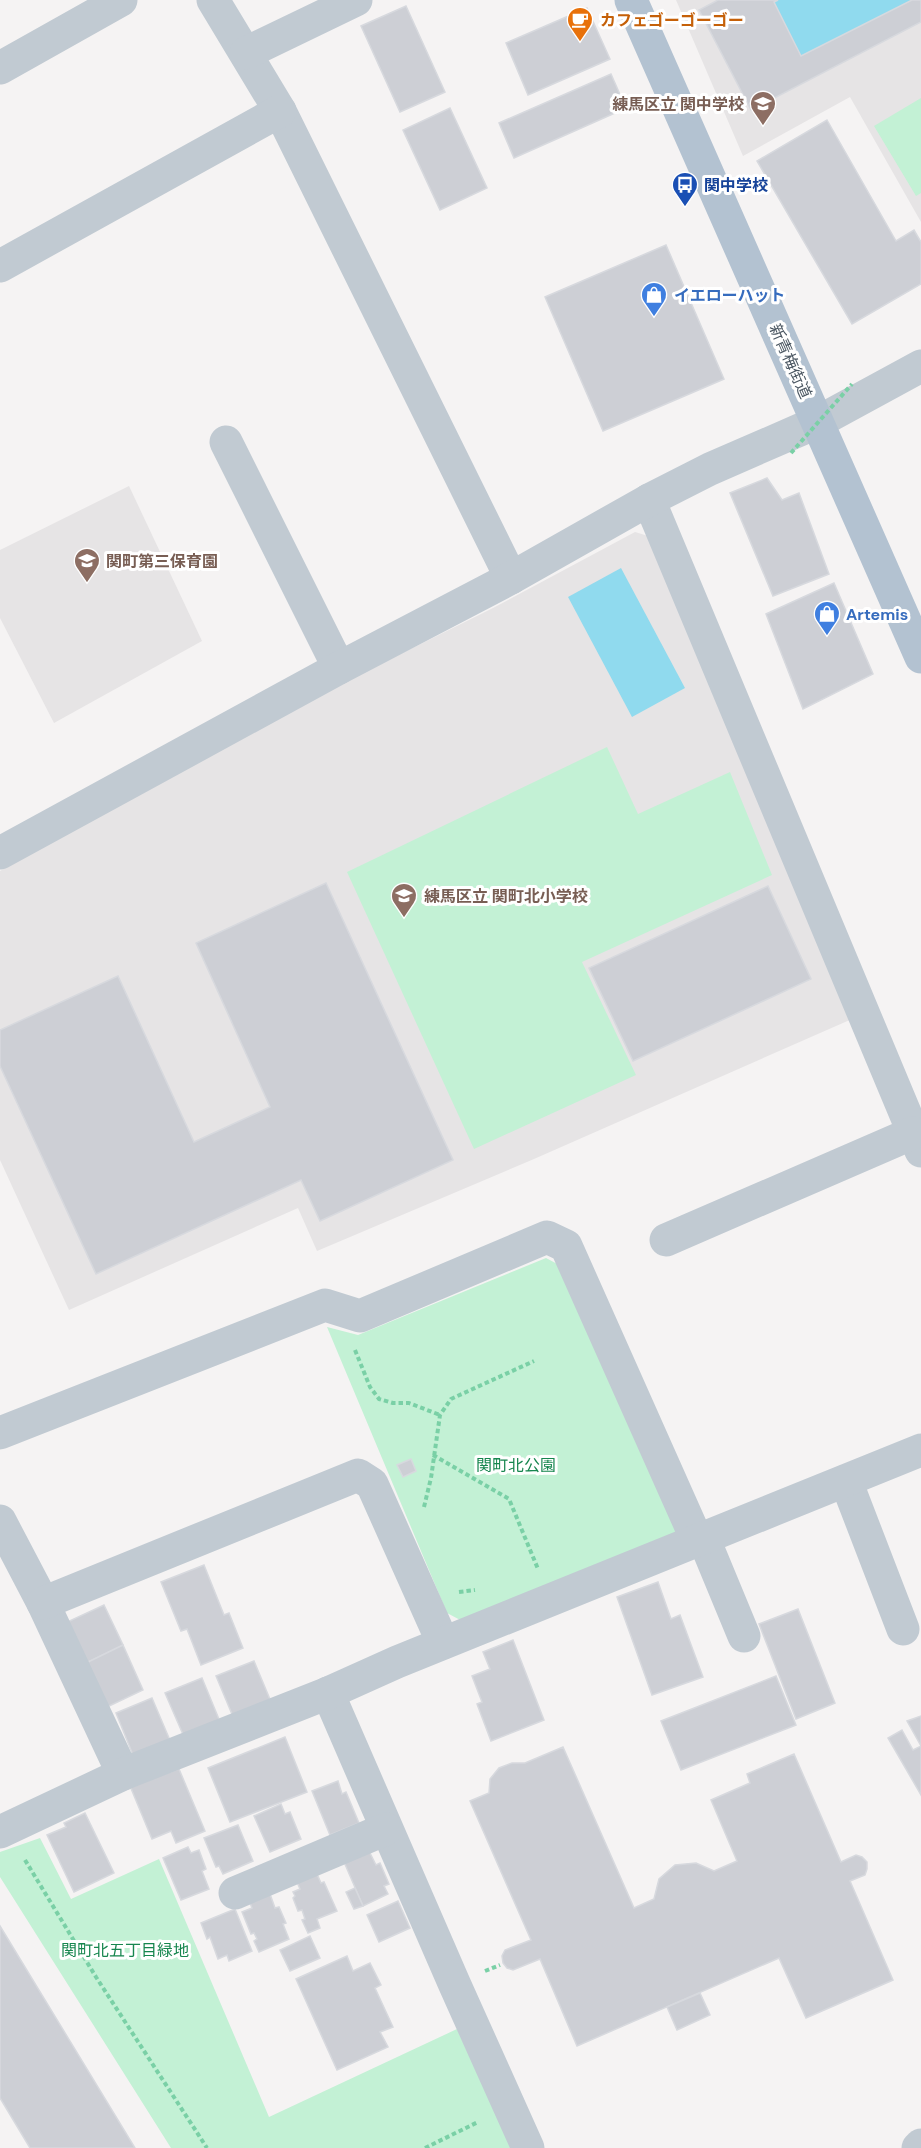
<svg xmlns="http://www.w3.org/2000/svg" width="921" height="2148" viewBox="0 0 921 2148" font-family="'DM Sans','Noto Sans JP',sans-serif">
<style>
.education{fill:#e6e4e5}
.green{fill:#c3f1d5}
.water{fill:#90daee}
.building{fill:#cdcfd5;stroke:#d7d9de;stroke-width:1.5}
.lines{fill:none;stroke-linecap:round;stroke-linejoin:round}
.path{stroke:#7ad0a6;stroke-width:4;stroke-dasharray:4.5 3;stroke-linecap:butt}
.minor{stroke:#c1cad2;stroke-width:33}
.major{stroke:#b3c2d1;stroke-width:33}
.path-bridge{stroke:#7ad0a6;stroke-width:4;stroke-dasharray:4.5 3;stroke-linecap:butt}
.labels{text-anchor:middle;stroke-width:6;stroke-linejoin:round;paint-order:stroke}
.food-label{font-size:16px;font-weight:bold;fill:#c56008;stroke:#fff;text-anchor:start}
.education-label{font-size:16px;font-weight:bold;fill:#785e54;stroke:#fff;text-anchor:start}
.transit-label{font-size:16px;font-weight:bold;fill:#164399;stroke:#fff;text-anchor:start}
.shop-label{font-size:16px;font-weight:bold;fill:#366cbe;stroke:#fff;text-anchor:start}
.street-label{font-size:16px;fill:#4a5661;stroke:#fff}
.park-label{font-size:16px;fill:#17864f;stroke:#fff}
</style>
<rect width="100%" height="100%" fill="#f5f3f3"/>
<g class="education">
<polygon points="676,0 921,0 921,222 850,97 743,156"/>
<polygon points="129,486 202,641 54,723 0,618 0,550"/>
<polygon points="635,532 648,536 852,1019 534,1159 317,1251 298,1208 69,1310 0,1160 0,871 222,743 493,608"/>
</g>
<g class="green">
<polygon points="921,98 921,193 916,196 874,126"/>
<polygon points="607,747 638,814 730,772 772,875 582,962 636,1075 474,1149 347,872"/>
<polygon points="546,1258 563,1267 678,1534 464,1622 447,1613 327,1327 358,1335"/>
<polygon points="40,1838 71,1899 159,1859 269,2117 457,2029 512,2148 171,2148 0,1877 0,1852"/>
</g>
<g class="water">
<polygon points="778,0 912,0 801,56 774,2"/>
<polygon points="621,568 685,688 632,717 568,597"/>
</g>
<g class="building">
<polygon points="718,0 778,0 774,2 801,56 912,0 921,0 921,22 751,110 699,10"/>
<polygon points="406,6 445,92 400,112 361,26"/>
<polygon points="587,8 610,59 528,95 506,43"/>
<polygon points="611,74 626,108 514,158 499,123"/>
<polygon points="450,108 487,188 440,210 403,130"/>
<polygon points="827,120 896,241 914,230 921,242 921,284 852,324 757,161"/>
<polygon points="666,245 724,379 603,431 545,297"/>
<polygon points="767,478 782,500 799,493 829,574 773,596 730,493"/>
<polygon points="834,583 873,674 803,709 766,614"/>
<polygon points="326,883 453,1160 320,1221 301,1180 96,1274 0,1066 0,1030 118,976 194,1142 270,1107 196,943"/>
<polygon points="768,886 811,979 633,1061 589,968"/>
<polygon points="411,1459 416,1471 403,1477 397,1465"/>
<polygon points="204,1565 224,1615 229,1613 243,1648 201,1665 187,1629 181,1631 161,1582"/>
<polygon points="658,1582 671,1619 680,1615 703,1677 652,1695 617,1597"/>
<polygon points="104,1605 123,1645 84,1664 65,1623"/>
<polygon points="798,1609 835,1703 796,1719 759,1624"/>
<polygon points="513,1640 544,1720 491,1741 477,1704 482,1702 472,1676 490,1669 483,1652"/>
<polygon points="123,1645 143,1690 105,1708 84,1664"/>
<polygon points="254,1661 272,1704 234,1719 216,1676"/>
<polygon points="776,1676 796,1725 681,1770 661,1721"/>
<polygon points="202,1678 221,1724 185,1739 165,1693"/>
<polygon points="152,1698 172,1745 135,1760 116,1713"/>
<polygon points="921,1716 921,1746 907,1721"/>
<polygon points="902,1730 913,1750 921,1746 921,1795 888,1738"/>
<polygon points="285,1737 307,1792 230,1822 208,1768"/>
<polygon points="563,1747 634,1908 654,1899 659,1879 675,1865 696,1863 714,1871 737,1861 711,1800 750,1783 747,1774 794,1754 841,1862 856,1855 862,1857 867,1862 867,1869 865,1875 850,1881 893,1980 806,2018 779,1958 577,2046 540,1959 513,1970 507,1968 503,1963 502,1956 505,1950 531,1940 470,1801 489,1793 490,1779 499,1768 512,1763 525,1763"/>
<polygon points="179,1769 205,1831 176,1843 171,1831 152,1839 130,1786"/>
<polygon points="338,1781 342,1794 346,1792 359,1823 330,1835 312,1791"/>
<polygon points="281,1804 285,1814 290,1812 301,1839 270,1852 254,1816"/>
<polygon points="85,1813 114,1873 74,1892 47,1835 66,1827 64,1823"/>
<polygon points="238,1825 253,1861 223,1874 219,1866 216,1867 204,1838"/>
<polygon points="188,1847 191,1853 199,1850 206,1869 202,1871 209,1889 181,1900 163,1858"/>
<polygon points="369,1851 376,1865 380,1863 389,1884 384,1886 388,1894 363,1906 344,1862"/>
<polygon points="317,1874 321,1883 324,1882 337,1911 317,1919 320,1928 308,1933 302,1920 305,1919 302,1910 298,1911 293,1898 295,1896 293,1892 300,1889 297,1882"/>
<polygon points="355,1888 363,1906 354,1909 346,1892"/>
<polygon points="270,1894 275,1908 279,1907 286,1923 283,1924 289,1939 259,1952 254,1941 257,1939 254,1933 251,1934 242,1912 252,1908 250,1903"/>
<polygon points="398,1901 410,1928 379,1942 367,1915"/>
<polygon points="235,1909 252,1951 229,1961 227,1955 218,1959 210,1937 207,1939 201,1923"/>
<polygon points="0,1926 135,2148 30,2148 0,2098"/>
<polygon points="310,1936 320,1958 290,1971 280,1950"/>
<polygon points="347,1956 353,1971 370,1963 381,1985 375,1988 393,2027 380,2032 388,2047 337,2070 296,1979"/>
<polygon points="700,1993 710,2015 677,2030 667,2007"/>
</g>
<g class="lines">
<g class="path">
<polyline points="355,1350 370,1387 379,1399 393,1403 409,1403 440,1415"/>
<polyline points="433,1455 509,1499 538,1569"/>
<polyline points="424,1507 431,1478 440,1415 451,1399 534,1361"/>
<polyline points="459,1592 475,1590"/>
<polyline points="25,1860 96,1977 207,2148"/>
<polyline points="485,1971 500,1965"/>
<polyline points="425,2148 478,2122"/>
</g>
<g class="minor">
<polyline points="213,0 280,111 511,578"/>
<polyline points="246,53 356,0"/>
<polyline points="0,68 121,0"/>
<polyline points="0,266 280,111"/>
<polyline points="226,442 339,668"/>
<polyline points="649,500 921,1151"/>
<polyline points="0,853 339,668 511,578 649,500 710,469 818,422 921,366"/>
<polyline points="666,1240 913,1133"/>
<polyline points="0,1433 325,1305 360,1316 547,1237 566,1246 692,1529 708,1549 744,1636"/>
<polyline points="846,1481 903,1629"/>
<polyline points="0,1521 43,1603 123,1774"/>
<polyline points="43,1603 358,1475 372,1484 443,1643"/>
<polyline points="328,1693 454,1983 528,2148"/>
<polyline points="0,1832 123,1774 328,1693 397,1662 921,1450"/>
<polyline points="235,1893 386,1829"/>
<polyline points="918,2148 921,2145"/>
</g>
<polyline class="major" points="631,0 921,657"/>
<polyline class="path-bridge" points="791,453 852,384"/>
</g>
<defs>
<symbol id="cafe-pin" viewBox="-11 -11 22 30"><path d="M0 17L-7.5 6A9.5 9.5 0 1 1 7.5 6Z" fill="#e8710a" stroke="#fff"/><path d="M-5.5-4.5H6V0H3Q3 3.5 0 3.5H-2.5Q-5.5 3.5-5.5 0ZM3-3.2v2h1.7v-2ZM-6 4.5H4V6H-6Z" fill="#fff"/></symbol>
<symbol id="school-pin" viewBox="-11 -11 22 30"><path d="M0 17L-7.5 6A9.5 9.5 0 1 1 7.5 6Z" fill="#8d6e63" stroke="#fff"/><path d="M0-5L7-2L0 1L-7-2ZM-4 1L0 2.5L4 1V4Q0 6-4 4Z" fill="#fff"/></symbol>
<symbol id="bus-pin" viewBox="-11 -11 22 30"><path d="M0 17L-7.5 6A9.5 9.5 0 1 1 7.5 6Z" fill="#1a4fb4" stroke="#fff"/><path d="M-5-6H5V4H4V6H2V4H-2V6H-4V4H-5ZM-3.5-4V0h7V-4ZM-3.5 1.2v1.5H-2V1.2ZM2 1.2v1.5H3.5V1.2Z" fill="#fff"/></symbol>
<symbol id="shop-pin" viewBox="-11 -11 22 30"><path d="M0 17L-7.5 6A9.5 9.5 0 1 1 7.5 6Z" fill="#3f7fe0" stroke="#fff"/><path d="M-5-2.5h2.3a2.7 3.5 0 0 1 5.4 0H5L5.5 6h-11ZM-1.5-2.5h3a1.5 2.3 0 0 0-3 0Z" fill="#fff"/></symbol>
</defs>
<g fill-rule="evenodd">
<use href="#cafe-pin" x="565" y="5" width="30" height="40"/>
<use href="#school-pin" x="748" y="89" width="30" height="40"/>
<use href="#bus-pin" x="670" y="170" width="30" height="40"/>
<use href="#shop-pin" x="639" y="280" width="30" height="40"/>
<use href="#school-pin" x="72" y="546" width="30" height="40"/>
<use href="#shop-pin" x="812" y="599" width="30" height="40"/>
<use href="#school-pin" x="389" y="881" width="30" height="40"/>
</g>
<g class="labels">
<g class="food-label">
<text x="600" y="26">カフェゴーゴーゴー</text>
</g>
<g class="education-label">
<text x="744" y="110" text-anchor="end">練馬区立 関中学校</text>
<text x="106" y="567">関町第三保育園</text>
<text x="424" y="902">練馬区立 関町北小学校</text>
</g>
<g class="transit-label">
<text x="704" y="191">関中学校</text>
</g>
<g class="shop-label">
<text x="674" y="301">イエローハット</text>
<text x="846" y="620">Artemis</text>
</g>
<g class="street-label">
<text transform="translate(791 361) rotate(66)" y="6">新青梅街道</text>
</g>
<g class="park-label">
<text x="516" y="1471">関町北公園</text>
<text x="125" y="1956">関町北五丁目緑地</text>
</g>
</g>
</svg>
